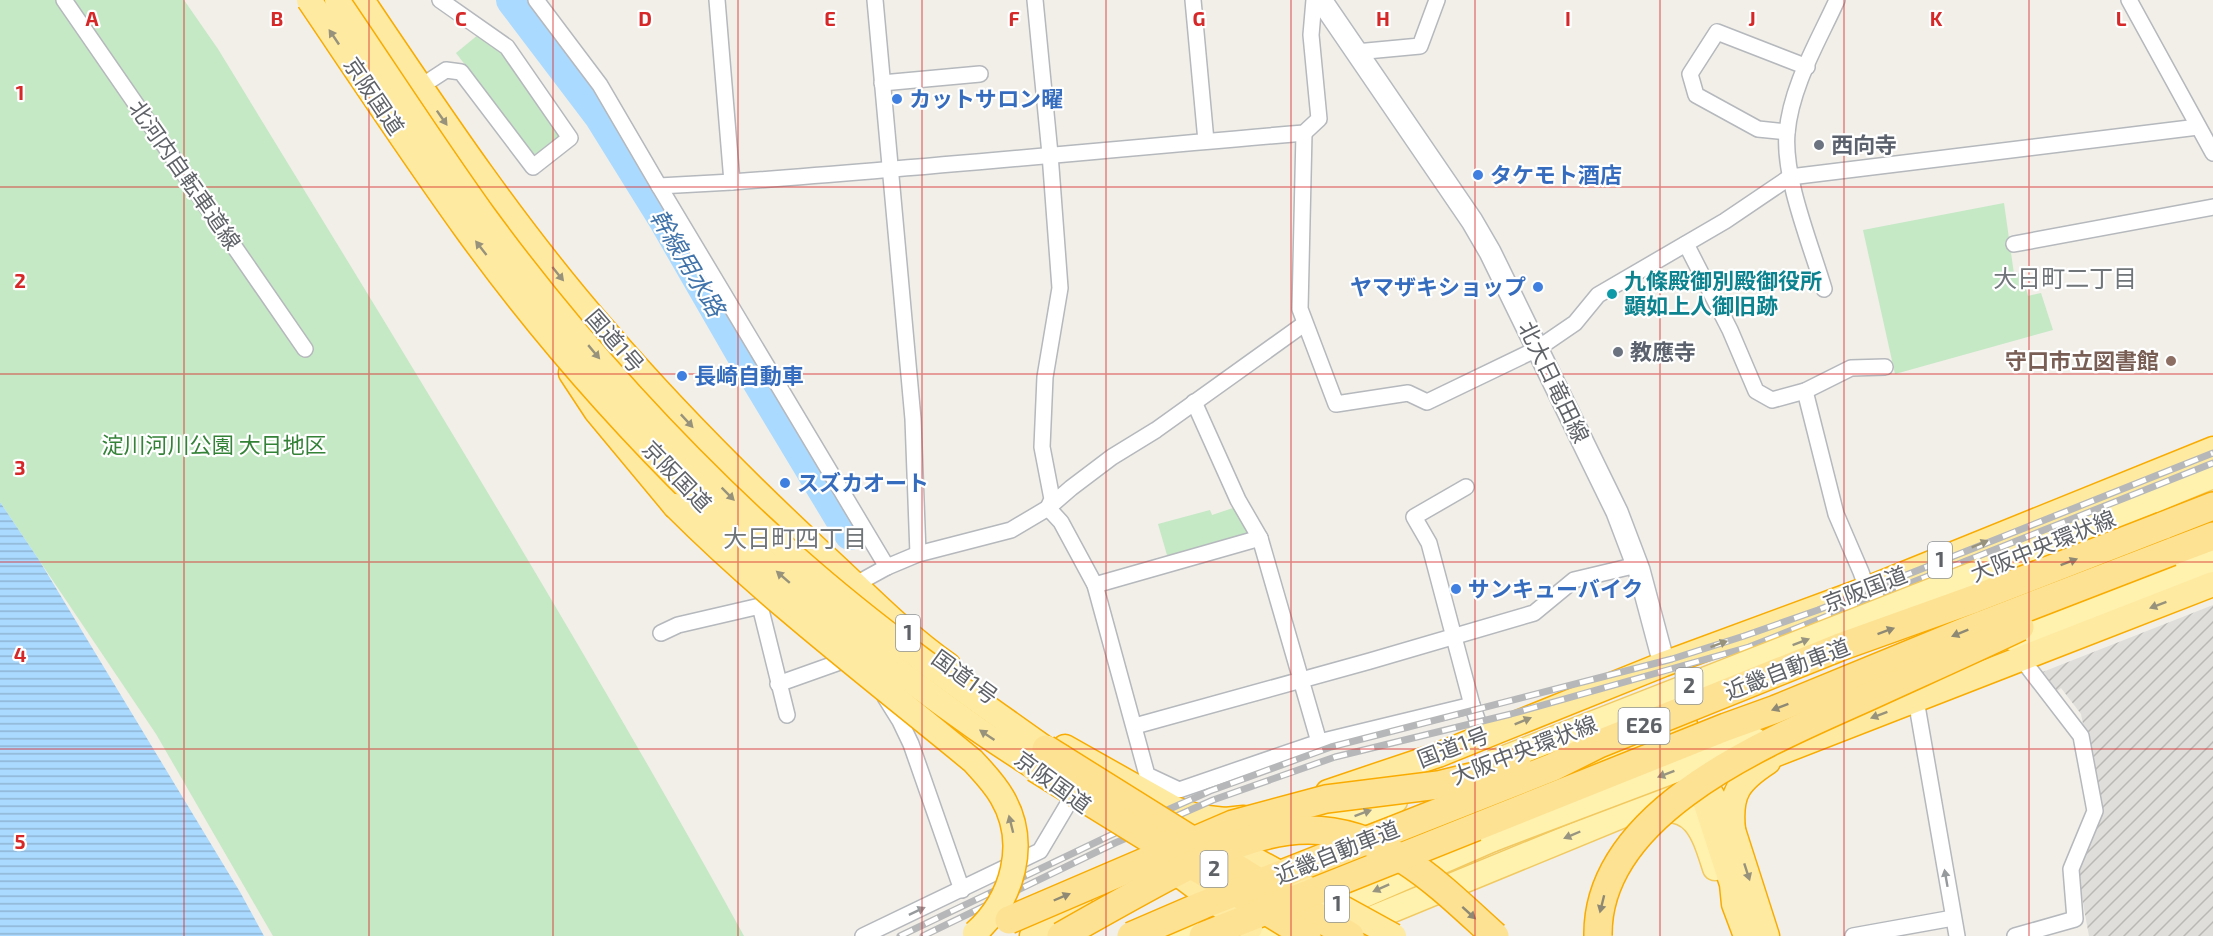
<svg xmlns="http://www.w3.org/2000/svg" width="2213" height="936" viewBox="0 0 2213 936" font-family="'Exo 2','Noto Sans JP',sans-serif">
<style>
.industrial{fill:url(#industrial-furrows)}
.park{fill:#c5e8c5}
.water{fill:url(#water-rules)}
.lines{fill:none;stroke-linecap:round;stroke-linejoin:round}
.river{stroke:#aadaff;stroke-width:32}
.minor-casing{stroke:#b5b8bc;stroke-width:18}
.secondary-casing{stroke:#b6babf;stroke-width:24}
.primary-casing{stroke:#f2c960;stroke-width:27}
.trunk-casing{stroke:#f9ab00;stroke-width:27}
.motorway-casing{stroke:#f9ab00;stroke-width:30}
.minor{stroke:#fff;stroke-width:15}
.secondary{stroke:#fff;stroke-width:21}
.primary{stroke:#fff2af;stroke-width:24}
.trunk{stroke:#feeaa1;stroke-width:24}
.motorway{stroke:#fde293;stroke-width:27}
.rail-casing{stroke:#b6b7b8;stroke-width:7}
.rail{stroke:#fff;stroke-width:4.5;stroke-dasharray:14;stroke-linecap:butt}
.primary-bridge-casing{stroke:#f2c960;stroke-width:27;stroke-linecap:butt}
.trunk-bridge-casing{stroke:#f9ab00;stroke-width:27;stroke-linecap:butt}
.motorway-bridge-casing{stroke:#f9ab00;stroke-width:30;stroke-linecap:butt}
.primary-bridge{stroke:#fff2af;stroke-width:24}
.trunk-bridge{stroke:#feeaa1;stroke-width:24}
.motorway-bridge{stroke:#fde293;stroke-width:27}
.oneway{fill:#97927c}
.oneway2{fill:#8e8975}
.oneway3{fill:#979581}
.oneway4{fill:#979a9d}
.grid{fill:none;stroke:#d62828;stroke-width:1.5;stroke-opacity:0.55}
.shop-dot{fill:#3f7fe0;stroke:#fff;stroke-width:2}
.worship-dot{fill:#6b7280;stroke:#fff;stroke-width:2}
.culture-dot{fill:#0f9aa8;stroke:#fff;stroke-width:2}
.education-dot{fill:#8d6e63;stroke:#fff;stroke-width:2}
.labels{text-anchor:middle;stroke-width:4.5;stroke-linejoin:round;paint-order:stroke}
.shield{fill:#fff;stroke:#8f9295;stroke-width:1.5}
.shield-label{font-size:21px;font-weight:bold;fill:#5f6368}
.street-label{font-size:22px;fill:#5f6368;stroke:#fff}
.shop-label{font-size:22px;font-weight:bold;fill:#366cbe;stroke:#fff;text-anchor:start}
.worship-label{font-size:22px;font-weight:bold;fill:#5b616d;stroke:#fff;text-anchor:start}
.culture-label{font-size:22px;font-weight:bold;fill:#0d838f;stroke:#fff;text-anchor:start}
.education-label{font-size:22px;font-weight:bold;fill:#785e54;stroke:#fff;text-anchor:end}
.park-label{font-size:22px;fill:#348238;stroke:#fff}
.water-label{font-size:24px;font-style:italic;fill:#4174aa;stroke:#fff}
.neighbourhood-label{font-size:24px;fill:#70757a;stroke:#fff}
.grid-label{font-size:20px;text-anchor:middle;font-weight:bold;fill:#d62828;stroke:#fff;stroke-width:4.5;stroke-linejoin:round;paint-order:stroke}
</style>
<defs>
<pattern id="industrial-furrows" width="10" height="10" patternUnits="userSpaceOnUse" patternTransform="scale(1.5)"><rect width="10" height="10" fill="#e0deda"/><path d="M-1 1l2-2M0 10L10 0M9 11l2-2" fill="none" stroke="#b9b8b5"/></pattern>
<pattern id="water-rules" width="6" height="5" patternUnits="userSpaceOnUse" patternTransform="scale(1.5)"><rect width="6" height="5" fill="#aadaff"/><path d="M0 2.5h6" fill="none" stroke="#8eb4d2"/></pattern>
</defs>
<rect width="100%" height="100%" fill="#f1efe8"/>
<polygon class="industrial" points="2213,605 2213,936 2089,936 2076,865 2100,811 2081,714 2061,688 2057,691 2040,673"/>
<g class="park">
<path d="M0 0H184L218 49C397 342 578 635 744 936H273L156 734 0 502Z"/>
<polygon points="479,34 502,52 561,133 559,139 540,155 533,154 456,53"/>
<polygon points="2004,203 2014,274 2022,273 2028,296 2041,293 2053,330 1895,374 1863,230"/>
<polygon points="1233,508 1252,533 1169,562 1158,524 1210,510 1212,515"/>
</g>
<polygon class="water" points="0,502 39,560 240,892 264,936 0,936"/>
<g class="lines">
<polyline class="river" points="512,0 600,116 664,219 747,363 850,534"/>
<defs>
<g id="minor">
<polyline points="64,0 305,349"/>
<polyline points="536,0 600,85 659,186 732,182"/>
<path d="M717 0 732 182C923 168 1114 149 1304 133L1319 119 1311 35 1314 0"/>
<polyline points="875,0 913,419 918,554"/>
<polyline points="1035,0 1050,154 1060,288 1045,377 1042,447 1052,499 1048,508"/>
<polyline points="1193,0 1206,141"/>
<polyline points="2129,0 2213,153"/>
<polyline points="1356,52 1420,46 1437,0"/>
<polyline points="882,83 980,74"/>
<polyline points="420,87 446,70 461,72 533,167 570,138 507,47 440,0"/>
<polyline points="1787,132 1758,129 1696,95 1690,74 1717,32 1807,67"/>
<polyline points="1304,133 1300,309 1336,404 1408,393 1427,402 1537,349 1575,323 1598,295 1725,221 1790,177 2198,127"/>
<polyline points="659,186 887,567"/>
<polyline points="1686,244 1730,330 1756,391 1772,400 1805,391 1851,368 1885,367"/>
<polyline points="2014,244 2213,207"/>
<path d="M1824 289C1811 245 1783 178 1787 133 1791 86 1818 42 1837 0"/>
<polyline points="1805,391 1836,514 1861,572 1867,589"/>
<polyline points="1466,487 1414,517 1429,543 1472,705"/>
<polyline points="1048,508 1061,522 1095,585 1147,775 1179,790 1319,742 1472,705 1483,736"/>
<polyline points="1260,538 1319,742"/>
<polyline points="1095,585 1260,538 1238,500 1194,402"/>
<polyline points="852,590 856,584 887,567 918,554 1011,530 1048,508 1071,488 1112,457 1156,430 1304,324"/>
<polyline points="661,633 678,625 760,606 787,715"/>
<polyline points="778,684 854,657"/>
<polyline points="885,697 900,721 911,744 962,890"/>
<polyline points="1916,700 1957,936"/>
<polyline points="1135,726 1370,661 1534,613 1574,580 1637,565"/>
<polyline points="863,936 1040,851 1078,787"/>
<polyline points="1853,936 1953,918"/>
<polyline points="2015,936 2075,919 2071,869 2095,811 2081,736 2021,658"/>
</g>
<polyline id="secondary" points="1321,0 1472,221 1490,252 1617,512 1639,570 1664,664"/>
<g id="primary">
<polyline points="1982,571 2213,476"/>
<polyline points="2014,639 2213,562"/>
<path d="M1653 811C1696 803 1704 834 1715 868"/>
<polyline points="1313,831 1395,801"/>
<polyline points="1426,832 1685,727"/>
<polyline points="1351,927 1682,791"/>
<polyline points="1174,936 1222,916"/>
<polyline points="1270,936 1493,839"/>
</g>
<g id="trunk">
<path d="M362 0C438 113 514 227 604 330 671 408 744 481 819 551 862 590 901 632 948 665"/>
<polyline points="571,373 596,411 675,506"/>
<polyline points="1675,695 1704,782 1733,830 1767,936"/>
<polyline points="1065,747 1175,809 1199,817 1225,820 1244,818"/>
<polyline points="1748,765 2213,584"/>
<polyline points="1328,792 1438,755 1664,664 1867,589 2213,449"/>
<polyline points="1706,804 1732,884 1734,904 1746,936"/>
<path d="M1733 830C1729 793 1739 781 1768 762"/>
<polyline points="1032,936 1083,910"/>
</g>
<g id="motorway">
<polyline points="2162,526 2213,506"/>
<polyline points="2171,552 2213,536"/>
</g>
</defs>
<use href="#minor" class="minor-casing"/>
<use href="#secondary" class="secondary-casing"/>
<use href="#primary" class="primary-casing"/>
<use href="#trunk" class="trunk-casing"/>
<use href="#motorway" class="motorway-casing"/>
<use href="#minor" class="minor"/>
<use href="#secondary" class="secondary"/>
<use href="#primary" class="primary"/>
<use href="#trunk" class="trunk"/>
<use href="#motorway" class="motorway"/>
<defs>
<g id="rail">
<polyline points="900,936 1111,835 1210,791 1331,747 1672,659 1744,636 1818,610 2213,453"/>
<polyline points="923,936 1115,843 1213,800 1335,757 1511,714 1749,647 2213,463"/>
</g>
</defs>
<use href="#rail" class="rail-casing"/>
<use href="#rail" class="rail"/>
<defs>
<g id="primary-bridge">
<polyline points="1492,763 1982,571"/>
<polyline points="1493,839 1755,740"/>
</g>
<g id="trunk-bridge">
<path d="M309 0C361 77 412 154 466 229 557 355 665 472 780 575 841 629 907 679 973 726 998 744 1025 760 1050 778"/>
<path d="M337 0C386 72 433 145 484 216 575 340 682 457 797 559 876 629 961 689 1046 749L1063 758"/>
<path d="M675 506C768 599 871 677 973 761 983 772 994 783 1002 797 1029 843 1013 899 975 933"/>
<polyline points="1219,840 1394,936"/>
<polyline points="1162,862 1250,928"/>
</g>
<g id="motorway-bridge">
<polyline points="1046,749 1270,889 1350,936"/>
<polyline points="1035,768 1307,936"/>
<polyline points="1009,920 1233,824 1326,799 1438,785 1495,771 1517,764"/>
<path d="M1061 936C1098 915 1135 894 1173 874 1253 832 1321 807 1404 860 1437 881 1466 910 1495 936"/>
<polyline points="1131,936 1203,905 1553,767 1599,744 1840,647 1974,599 2162,526"/>
<polyline points="1203,936 1726,727 1776,709 1966,631 2171,552"/>
<path d="M1598 936C1596 809 1775 739 1870 696 1920 673 1970 651 2020 627"/>
</g>
</defs>
<use href="#primary-bridge" class="primary-bridge-casing"/>
<use href="#trunk-bridge" class="trunk-bridge-casing"/>
<use href="#motorway-bridge" class="motorway-bridge-casing"/>
<use href="#primary-bridge" class="primary-bridge"/>
<use href="#trunk-bridge" class="trunk-bridge"/>
<use href="#motorway-bridge" class="motorway-bridge"/>
</g>
<defs><path id="oneway-solid" d="M-6-.8H1V-3.2L6.5 0L1 3.2V.8H-6Z" transform="scale(1.5)"/></defs>
<g class="oneway">
<use href="#oneway-solid" transform="translate(334 37) rotate(-124)"/>
<use href="#oneway-solid" transform="translate(442 118) rotate(55)"/>
<use href="#oneway-solid" transform="translate(481 248) rotate(-128)"/>
<use href="#oneway-solid" transform="translate(558 274) rotate(51)"/>
<use href="#oneway-solid" transform="translate(594 352) rotate(50)"/>
<use href="#oneway-solid" transform="translate(687 421) rotate(47)"/>
<use href="#oneway-solid" transform="translate(728 494) rotate(45)"/>
<use href="#oneway-solid" transform="translate(1980 544) rotate(-22)"/>
<use href="#oneway-solid" transform="translate(783 577) rotate(-139)"/>
<use href="#oneway-solid" transform="translate(2158 605) rotate(159)"/>
<use href="#oneway-solid" transform="translate(1719 644) rotate(-20)"/>
<use href="#oneway-solid" transform="translate(1879 715) rotate(159)"/>
<use href="#oneway-solid" transform="translate(1523 721) rotate(-22)"/>
<use href="#oneway-solid" transform="translate(987 735) rotate(-146)"/>
<use href="#oneway-solid" transform="translate(1011 824) rotate(-104)"/>
<use href="#oneway-solid" transform="translate(1747 872) rotate(72)"/>
</g>
<g class="oneway2">
<use href="#oneway-solid" transform="translate(2069 562) rotate(-21)"/>
<use href="#oneway-solid" transform="translate(1886 631) rotate(-20)"/>
<use href="#oneway-solid" transform="translate(1960 633) rotate(158)"/>
<use href="#oneway-solid" transform="translate(1780 707) rotate(159)"/>
<use href="#oneway-solid" transform="translate(1062 897) rotate(-23)"/>
<use href="#oneway-solid" transform="translate(1602 904) rotate(104)"/>
<use href="#oneway-solid" transform="translate(1469 913) rotate(42)"/>
</g>
<g class="oneway3">
<use href="#oneway-solid" transform="translate(1801 642) rotate(-21)"/>
<use href="#oneway-solid" transform="translate(1666 774) rotate(159)"/>
<use href="#oneway-solid" transform="translate(1363 813) rotate(-20)"/>
<use href="#oneway-solid" transform="translate(1572 835) rotate(157)"/>
<use href="#oneway-solid" transform="translate(1381 888) rotate(156)"/>
</g>
<g class="oneway4">
<use href="#oneway-solid" transform="translate(1946 878) rotate(-100)"/>
<use href="#oneway-solid" transform="translate(917 911) rotate(-25)"/>
</g>
<path class="grid" d="M184 0V936M369 0V936M553 0V936M738 0V936M922 0V936M1106 0V936M1291 0V936M1475 0V936M1660 0V936M1844 0V936M2029 0V936M0 187H2213M0 374H2213M0 562H2213M0 749H2213"/>
<g class="shop-dot">
<circle cx="897" cy="99" r="6"/>
<circle cx="1478" cy="175" r="6"/>
<circle cx="1538" cy="287" r="6"/>
<circle cx="682" cy="376" r="6"/>
<circle cx="785" cy="483" r="6"/>
<circle cx="1456" cy="589" r="6"/>
</g>
<g class="worship-dot">
<circle cx="1819" cy="145" r="6"/>
<circle cx="1618" cy="352" r="6"/>
</g>
<circle class="culture-dot" cx="1612" cy="294" r="6"/>
<circle class="education-dot" cx="2171" cy="361" r="6"/>
<g class="labels">
<g class="shield">
<rect x="1928" y="542" width="24" height="36" rx="4.5"/>
<rect x="896" y="615" width="24" height="36" rx="4.5"/>
<rect x="1675.5" y="668" width="27" height="36" rx="4.5"/>
<rect x="1618.5" y="708" width="51" height="36" rx="4.5"/>
<rect x="1200.5" y="851" width="27" height="36" rx="4.5"/>
<rect x="1325" y="886" width="24" height="36" rx="4.5"/>
</g>
<g class="shield-label">
<text x="1940" y="567">1</text>
<text x="908" y="640">1</text>
<text x="1689" y="693">2</text>
<text x="1644" y="733">E26</text>
<text x="1214" y="876">2</text>
<text x="1337" y="911">1</text>
</g>
<g class="street-label">
<text transform="translate(374 96) rotate(56)" y="8">京阪国道</text>
<text transform="translate(185 175) rotate(55)" y="8">北河内自転車道線</text>
<text transform="translate(615 341) rotate(49)" y="8">国道1号</text>
<text transform="translate(1554 382) rotate(64)" y="8">北大日竜田線</text>
<text transform="translate(677 476) rotate(46)" y="8">京阪国道</text>
<text transform="translate(2043 546) rotate(-22)" y="8">大阪中央環状線</text>
<text transform="translate(1865 589) rotate(-21)" y="8">京阪国道</text>
<text transform="translate(1787 669) rotate(-21)" y="8">近畿自動車道</text>
<text transform="translate(965 677) rotate(36)" y="8">国道1号</text>
<text transform="translate(1453 747) rotate(-21)" y="8">国道1号</text>
<text transform="translate(1524 750) rotate(-21)" y="8">大阪中央環状線</text>
<text transform="translate(1053 782) rotate(36)" y="8">京阪国道</text>
<text transform="translate(1337 852) rotate(-22)" y="8">近畿自動車道</text>
</g>
<g class="shop-label">
<text x="909" y="107">カットサロン曜</text>
<text x="1490" y="183">タケモト酒店</text>
<text x="1526" y="295" text-anchor="end">ヤマザキショップ</text>
<text x="694" y="384">長崎自動車</text>
<text x="797" y="491">スズカオート</text>
<text x="1468" y="597">サンキューバイク</text>
</g>
<g class="worship-label">
<text x="1831" y="153">西向寺</text>
<text x="1630" y="360">教應寺</text>
</g>
<g class="culture-label">
<text x="1624" y="289">九條殿御別殿御役所<tspan x="1624" dy="25">顕如上人御旧跡</tspan></text>
</g>
<g class="education-label">
<text x="2159" y="369">守口市立図書館</text>
</g>
<g class="park-label">
<text x="214" y="453">淀川河川公園 大日地区</text>
</g>
<g class="water-label">
<text transform="translate(687 263) rotate(59)" y="8">幹線用水路</text>
</g>
<g class="neighbourhood-label">
<text x="2065" y="287">大日町二丁目</text>
<text x="795" y="547">大日町四丁目</text>
</g>
</g>
<g class="grid-label">
<text x="92" y="26">A</text>
<text x="277" y="26">B</text>
<text x="461" y="26">C</text>
<text x="645" y="26">D</text>
<text x="830" y="26">E</text>
<text x="1014" y="26">F</text>
<text x="1199" y="26">G</text>
<text x="1383" y="26">H</text>
<text x="1568" y="26">I</text>
<text x="1752" y="26">J</text>
<text x="1936" y="26">K</text>
<text x="2121" y="26">L</text>
<text x="20" y="100">1</text>
<text x="20" y="288">2</text>
<text x="20" y="475">3</text>
<text x="20" y="662">4</text>
<text x="20" y="849">5</text>
</g>
</svg>
